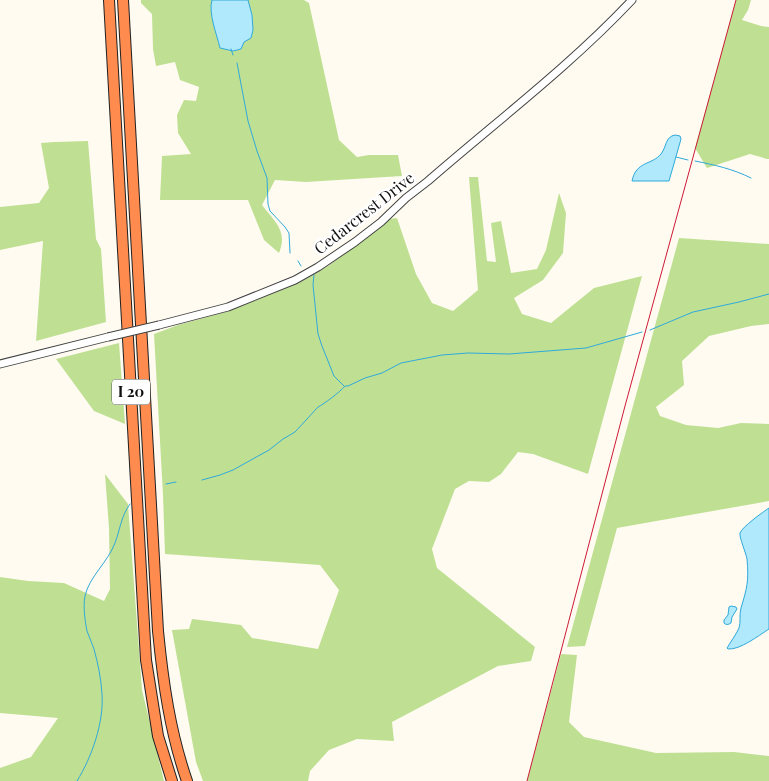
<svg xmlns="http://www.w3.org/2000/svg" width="769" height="781" viewBox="0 0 769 781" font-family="'Playfair Display',serif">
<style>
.forest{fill:#bfe093}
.water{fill:#b0e8fc;stroke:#30a9da}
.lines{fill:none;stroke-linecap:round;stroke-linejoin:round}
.stream{stroke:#30a9da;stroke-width:1}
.minor-casing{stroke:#424242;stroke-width:9}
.highway-casing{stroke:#202020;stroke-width:12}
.minor{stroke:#fff;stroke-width:7}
.highway{stroke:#ff8b4f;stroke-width:10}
.rail{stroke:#cc1936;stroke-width:1}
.minor-bridge-casing{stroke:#424242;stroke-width:9;stroke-linecap:butt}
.minor-bridge{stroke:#fff;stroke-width:7}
.labels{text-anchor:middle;stroke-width:5;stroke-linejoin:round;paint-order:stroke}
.shield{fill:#fff;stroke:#575757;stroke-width:1}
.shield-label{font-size:15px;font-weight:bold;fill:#0f0f0f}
.street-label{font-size:16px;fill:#0f0f0f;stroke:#fff}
</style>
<rect width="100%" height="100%" fill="#fffbf1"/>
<g class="forest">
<path d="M141 0H304L309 3 339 140 357 157 369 155H398L402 176 306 182 275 180 262 205C275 222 288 231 279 253L264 240 248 200H160L162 156 191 154 178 133 177 115 184 100 196 101 199 87 180 80 175 62 156 66 153 49 152 14 141 3Z"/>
<polygon points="736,0 751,0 748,10 742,20 761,26 769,27 769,159 767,159 750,154 707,168 695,148"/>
<polygon points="88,141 96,239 101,249 106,322 36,341 43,241 0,250 0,207 39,203 49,188 41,143 54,142"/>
<polygon points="469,177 478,177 487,261 496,262 491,223 501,221 511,273 537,269 546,250 559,193 566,213 563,253 543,280 514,298 522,314 551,323 594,288 642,276 588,474 533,454 518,452 501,474 489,482 469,481 455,489 432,549 437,568 535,647 531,661 498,666 392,722 394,741 357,739 329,750 310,771 308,781 203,781 196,762 172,630 189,629 192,619 241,625 252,638 318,649 339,590 320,565 165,554 163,495 154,334 178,325 229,311 297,284 328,266 381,227 389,219 397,218 416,274 432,303 453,311 478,290"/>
<polygon points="679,238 769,244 769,324 751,326 709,336 682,361 684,385 656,407 660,416 686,425 718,428 741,423 769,424 769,501 617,528 585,646 567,647"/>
<polygon points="119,343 125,424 94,411 56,359"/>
<polygon points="105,474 128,504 142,690 164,781 0,781 0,768 31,757 58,718 0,713 0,577 28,581 64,583 104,601 110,589 109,528"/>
<polygon points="561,654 577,655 569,722 584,737 656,753 734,752 769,756 769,781 527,781"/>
</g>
<g class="water">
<path d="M212 0H248L252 15 253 30 251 38 244 42 241 49 233 51 220 48C217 35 208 13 212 0Z"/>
<path d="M675 135 680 136 681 139 669 181H632C636 161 652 165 661 154 667 146 665 137 675 135Z"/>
<path d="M769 508V629C758 636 740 650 728 649L727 648C731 641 736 635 739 628 741 622 739 615 741 608 747 588 749 581 747 559 746 553 739 537 740 533 742 527 763 512 769 508Z"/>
<path d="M731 606 736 607 737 609 732 617 731 623C728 625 726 625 724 623V620L728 615 729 607Z"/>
</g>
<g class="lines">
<g class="stream">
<polyline points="231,49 233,55"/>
<polyline points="237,63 248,121 257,151 267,178 268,204 270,211 285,227 289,233 290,253"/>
<polyline points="676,157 688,160"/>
<path d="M695 161C715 165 733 169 751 178"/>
<polyline points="298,261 301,266"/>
<polyline points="314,275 313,285 318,334 322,346 334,376 344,386"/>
<polyline points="650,330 693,312 739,302 769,294"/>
<path d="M202 480 220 475 233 470 269 450 283 439 295 432 318 407C324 404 340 392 345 386H348L365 378 382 373 401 363 442 355 468 353 509 354 586 348 642 332"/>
<polyline points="166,484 176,482"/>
<path d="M77 781C92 757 104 722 102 694 101 678 98 664 94 649 92 643 89 637 87 631 85 621 83 607 85 596 89 577 108 562 115 543 120 530 121 516 130 504"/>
</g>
<defs>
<g id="minor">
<path d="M159 325 228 307 295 280 318 267 355 242 381 222 406 198 428 181C497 121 570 66 632 0"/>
<polyline points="0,364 108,337"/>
</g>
<g id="highway">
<polyline points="109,0 146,660 158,736 172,781"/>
<path d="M123 0 158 631C163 682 170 732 187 781"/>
</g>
</defs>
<use href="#minor" class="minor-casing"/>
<use href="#highway" class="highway-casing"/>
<use href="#minor" class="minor"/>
<use href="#highway" class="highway"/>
<polyline class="rail" points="527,781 625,406 736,0"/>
<defs>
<polyline id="minor-bridge" points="108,337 159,325"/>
</defs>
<use href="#minor-bridge" class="minor-bridge-casing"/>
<use href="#minor-bridge" class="minor-bridge"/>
</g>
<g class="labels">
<rect class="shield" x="112" y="379.5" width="38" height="25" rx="4"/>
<g class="shield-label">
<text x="131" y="397">I 20</text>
</g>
<g class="street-label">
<text transform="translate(364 213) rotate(-38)" y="6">Cedarcrest Drive</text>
</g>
</g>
</svg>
